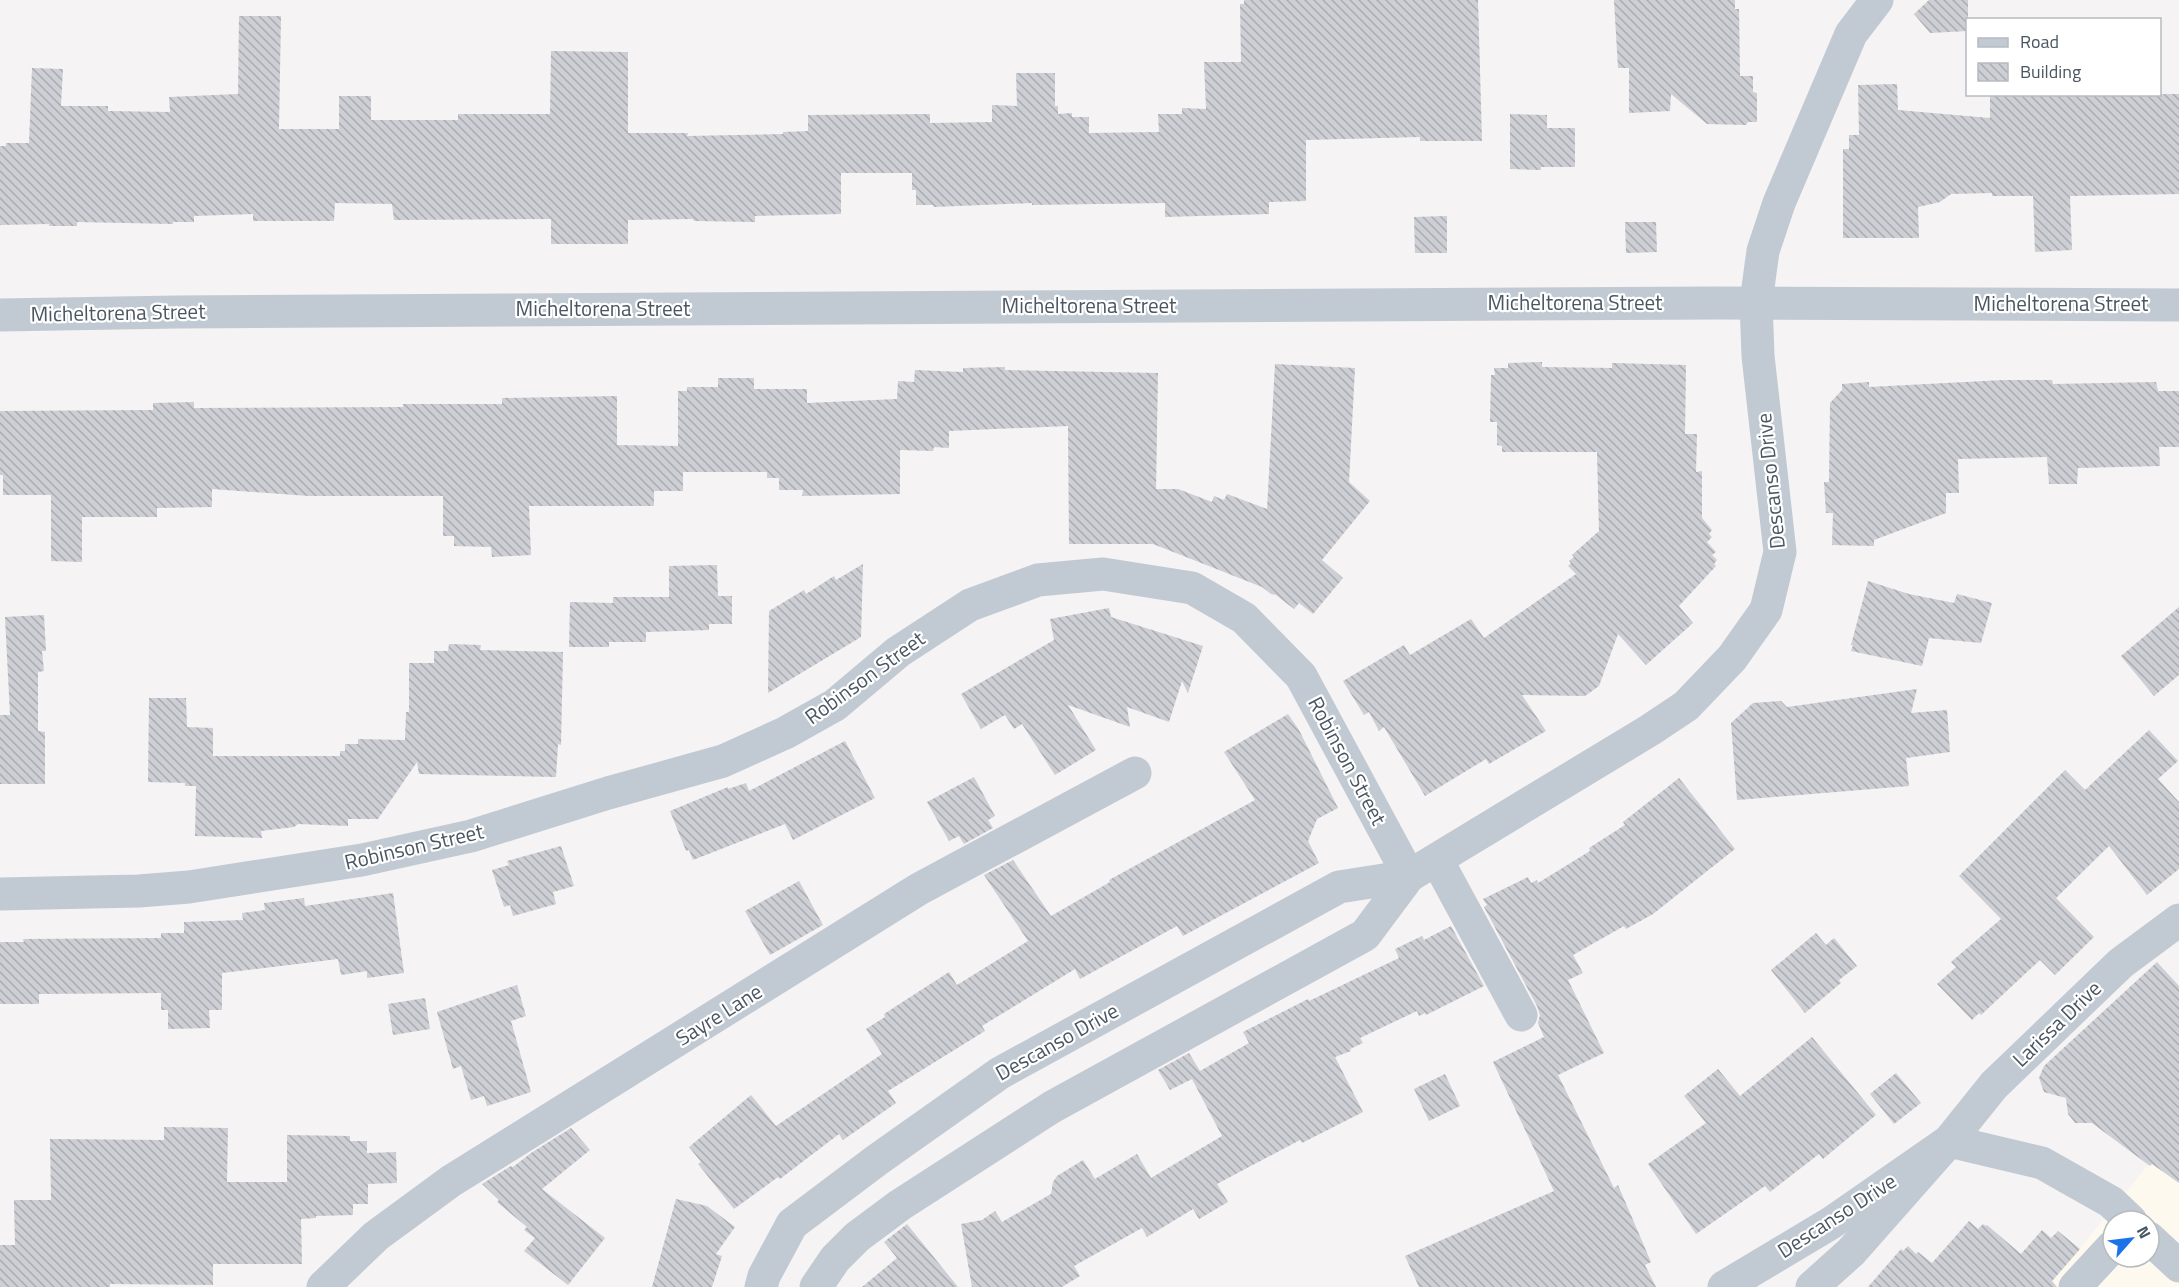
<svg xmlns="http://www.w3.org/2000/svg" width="2179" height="1287" viewBox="0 0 2179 1287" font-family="'Titillium Web',sans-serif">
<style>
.commercial{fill:#fdf9ef;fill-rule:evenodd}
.building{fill:url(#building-back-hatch)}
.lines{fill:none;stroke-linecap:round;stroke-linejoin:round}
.minor{stroke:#c1cad2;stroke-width:33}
.labels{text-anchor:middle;stroke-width:4.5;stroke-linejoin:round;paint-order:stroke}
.street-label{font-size:21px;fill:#4a5661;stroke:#fff}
</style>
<defs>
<pattern id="building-back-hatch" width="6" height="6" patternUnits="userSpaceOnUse" patternTransform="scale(1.5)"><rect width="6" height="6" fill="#cdcfd5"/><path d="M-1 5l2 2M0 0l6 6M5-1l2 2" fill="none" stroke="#a8abb0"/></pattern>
</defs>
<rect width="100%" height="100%" fill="#f5f3f3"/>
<path class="commercial" d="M2179 1127V1287H2048ZM2113 1221H2149V1257H2113Z"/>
<g class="building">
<polygon points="1244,0 1478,0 1482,141 1420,141 1420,137 1306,140 1306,201 1269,202 1269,214 1165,217 1165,203 1032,205 1032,203 934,207 933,205 916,205 916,190 912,190 912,173 841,173 841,214 755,216 755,222 694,221 693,219 628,220 628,244 551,244 551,219 394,220 392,204 335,203 334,221 253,221 253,214 194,216 194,222 173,222 173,224 77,222 77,226 49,226 49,224 0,225 0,146 6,146 6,143 29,143 32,68 63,69 61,106 108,106 108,111 170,112 169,97 238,94 239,16 281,16 279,129 339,129 339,96 371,96 371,120 458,120 458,114 550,114 551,51 628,52 628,133 688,133 687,136 783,134 783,132 808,131 808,115 930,114 930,123 992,122 992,105 1017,106 1016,73 1055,73 1055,106 1058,106 1058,114 1072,113 1072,117 1089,117 1089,133 1159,132 1158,114 1182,114 1182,108 1206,109 1204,62 1241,62 1240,4 1244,4"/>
<polygon points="1614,0 1735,0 1735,9 1739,9 1740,76 1753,76 1753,92 1757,93 1757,122 1748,122 1746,125 1707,124 1671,94 1670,111 1629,113 1629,68 1618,68"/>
<polygon points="1929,0 1968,0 1968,31 1930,33 1914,14"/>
<polygon points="1897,84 1898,110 1990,118 1990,95 2179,94 2179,194 2070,196 2072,250 2035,252 2033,196 1992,196 1992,193 1951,194 1940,202 1918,207 1919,238 1843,238 1843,149 1849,149 1849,135 1859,135 1858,85"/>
<polygon points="1510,114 1547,115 1547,128 1575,128 1575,167 1541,167 1541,170 1510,169"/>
<polygon points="1447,216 1447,253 1415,253 1414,217"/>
<polygon points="1625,222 1656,222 1657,252 1626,253"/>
<polygon points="1542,362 1542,367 1612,368 1612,363 1686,365 1685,434 1697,434 1696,472 1702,471 1702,518 1712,530 1709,534 1712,537 1707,542 1716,552 1712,555 1717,560 1714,564 1716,566 1679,606 1693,623 1646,665 1618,634 1599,686 1585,696 1522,695 1546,731 1489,764 1486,759 1425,796 1384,727 1379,731 1369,712 1364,715 1343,681 1404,645 1410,655 1471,619 1484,638 1576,574 1568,566 1571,563 1569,561 1574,557 1572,555 1599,531 1597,452 1502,452 1502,446 1497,445 1497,422 1490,422 1491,375 1495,375 1494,368 1508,368 1508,363"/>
<polygon points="1275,364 1355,368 1349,482 1370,501 1322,560 1343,578 1313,614 1299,603 1294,609 1276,595 1271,594 1262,587 1153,544 1069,544 1068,426 949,431 949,448 934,447 933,451 900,450 900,494 802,496 803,490 779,490 779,478 767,478 767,472 683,472 683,491 654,491 654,506 529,506 531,555 492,557 491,547 454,546 454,536 443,536 443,496 309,496 212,489 212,507 157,508 157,517 82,517 82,562 51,561 51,495 3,495 3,475 0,475 0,411 153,410 153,403 194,402 194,408 403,407 403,404 502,404 502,398 617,396 617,445 678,446 678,391 687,391 687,387 718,387 718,378 754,378 754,389 807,389 807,403 897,399 898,381 914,382 915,370 963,372 963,368 1005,367 1005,370 1158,373 1156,489 1178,489 1212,502 1214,496 1224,500 1227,494 1267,509"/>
<polygon points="2004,380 2052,380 2053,384 2156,382 2158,391 2179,391 2179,447 2159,447 2160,466 2078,468 2077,484 2049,484 2047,457 1958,459 1959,493 1946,493 1946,513 1874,540 1874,546 1832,545 1833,513 1826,513 1824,482 1829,482 1830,403 1842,390 1842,384 1869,382 1869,387"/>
<polygon points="863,564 861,637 768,693 769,611 804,590 806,594 834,576 836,580"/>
<polygon points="717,565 718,596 732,596 732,624 709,624 709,630 646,632 646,642 609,642 609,647 569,647 570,602 613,603 613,597 669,597 669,566"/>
<polygon points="1868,581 1909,594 1954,603 1957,594 1992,603 1981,643 1929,638 1922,666 1851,651 1853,645 1851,645"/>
<polygon points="2179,607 2179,675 2154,696 2121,656"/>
<polygon points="1109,608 1111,617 1203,646 1188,693 1182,681 1169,722 1127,707 1130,727 1068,705 1096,750 1055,775 1022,724 1014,729 1005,715 981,729 961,694 1054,640 1050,619"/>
<polygon points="44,615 46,651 42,651 44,671 38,672 38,731 45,732 45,784 0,784 0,715 10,715 5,617"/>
<polygon points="449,644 481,645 480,650 563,652 561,745 558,744 556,777 419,774 417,762 378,819 348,819 348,826 298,824 294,827 261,831 262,838 195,836 196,786 185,786 185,783 148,782 149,698 186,698 187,727 213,728 213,756 340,756 340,751 345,751 345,744 358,744 358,739 405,740 406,712 409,712 409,663 434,663 434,651 448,651"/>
<polygon points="1917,689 1911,713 1947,710 1950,752 1906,758 1909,786 1737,800 1731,723 1753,703 1781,701 1787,707"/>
<polygon points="1288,714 1299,730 1338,808 1317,819 1308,841 1319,863 1183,936 1177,926 1080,979 1075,969 982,1026 985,1031 888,1091 896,1103 843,1140 839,1134 780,1179 778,1177 734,1209 698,1164 701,1162 689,1147 751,1095 776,1126 882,1054 866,1029 885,1017 884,1014 949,972 957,985 1028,941 984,875 1013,860 1051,916 1110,882 1109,880 1255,800 1224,752"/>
<polygon points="2149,730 2178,761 2158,779 2179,802 2179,869 2147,895 2109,846 2056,898 2094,937 2055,975 2040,960 1981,1015 1979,1013 1972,1020 1937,984 1956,967 1951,962 2001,919 1959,876 2065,770 2085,790"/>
<polygon points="845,741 875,798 793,840 785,824 693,860 689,850 686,851 670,811 728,787 728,789 746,783 749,791"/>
<polygon points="974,777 995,816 988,820 993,828 964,844 959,836 949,841 927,802"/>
<polygon points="1679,778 1735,849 1653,914 1626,929 1624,926 1573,955 1583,973 1568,980 1604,1053 1558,1075 1614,1188 1618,1185 1651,1262 1645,1265 1656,1287 1419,1287 1405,1256 1554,1191 1493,1062 1544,1037 1538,1023 1540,1015 1537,1006 1484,907 1487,905 1483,899 1528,877 1531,883 1537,880 1538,883 1590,851 1589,848 1625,825 1623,822"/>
<polygon points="561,846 574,886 553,892 556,904 513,916 510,905 504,907 492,870 509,865 507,861"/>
<polygon points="799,881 823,925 770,955 745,911"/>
<polygon points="393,893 404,973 367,978 367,971 341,975 338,959 222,973 222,1010 209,1010 210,1028 168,1029 168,1010 161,1010 161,993 39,994 39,1004 0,1004 0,942 24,942 23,939 161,938 161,933 184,933 184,922 243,920 242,913 265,910 264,903 304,898 305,906"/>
<polygon points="1451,926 1484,986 1426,1015 1425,1013 1419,1016 1417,1011 1360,1038 1363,1043 1350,1049 1351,1051 1335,1057 1363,1112 1302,1143 1300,1140 1217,1184 1228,1202 1199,1219 1193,1209 1147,1237 1142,1228 1074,1266 1080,1276 1062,1287 972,1287 961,1224 982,1220 995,1211 1002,1222 1051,1194 1053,1182 1057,1176 1083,1160 1095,1179 1137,1154 1151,1178 1222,1136 1192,1079 1170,1090 1158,1070 1189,1053 1200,1071 1249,1043 1243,1032 1308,999 1309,1001 1399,958 1395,949 1422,936 1424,940"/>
<polygon points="1816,933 1826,945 1834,938 1857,966 1839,980 1841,983 1805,1013 1771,970"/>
<polygon points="2157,962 2179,986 2179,1183 2152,1164 2150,1166 2092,1123 2075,1123 2068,1114 2066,1098 2044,1092 2039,1078 2044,1066"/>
<polygon points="517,985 526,1016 511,1021 531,1092 487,1106 484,1096 471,1100 461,1066 453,1069 437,1012"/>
<polygon points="425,998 430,1029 393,1035 388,1004"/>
<polygon points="1812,1037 1876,1115 1823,1159 1819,1154 1770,1192 1765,1186 1696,1234 1648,1164 1706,1123 1684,1096 1718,1069 1740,1096"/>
<polygon points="1896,1073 1921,1103 1894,1124 1870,1094"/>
<polygon points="1445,1074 1460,1106 1429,1121 1414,1089"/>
<polygon points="164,1127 228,1128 227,1182 287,1182 287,1135 350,1136 350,1141 367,1141 367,1153 396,1152 397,1183 368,1184 368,1204 353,1204 353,1215 316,1216 316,1218 301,1219 302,1264 213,1264 213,1285 110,1284 110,1287 0,1287 0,1245 15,1245 14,1200 51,1200 50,1139 164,1140"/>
<polygon points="571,1128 590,1150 542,1189 605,1238 568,1285 524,1251 535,1238 524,1230 527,1227 497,1202 499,1200 482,1184 511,1166 513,1167 531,1153"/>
<polygon points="676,1199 707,1206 735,1227 716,1254 722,1256 712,1287 652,1287"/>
<polygon points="1969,1221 1978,1229 1983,1224 1986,1226 1987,1225 2021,1254 2042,1230 2051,1238 2058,1231 2080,1249 2052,1281 2057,1287 1868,1287 1901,1249 1903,1251 1908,1246 1916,1254 1918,1252 1932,1263"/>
<polygon points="907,1224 958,1287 862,1287 897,1258 884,1242"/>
</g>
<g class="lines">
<g class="minor">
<polyline points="0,315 177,312 1716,303 2179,305"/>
<polyline points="1437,860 1521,1015"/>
<polyline points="0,894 139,891 189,887 362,860 471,836 608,793 723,761 785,733 835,705 898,652 970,605 1038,580 1103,574 1192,588 1244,618 1301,676 1409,876"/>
<polyline points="2149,1238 2179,1266"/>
<polyline points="323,1287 376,1236 451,1181 919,889 1135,773"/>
<polyline points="761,1287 764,1276 792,1224 877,1160 1000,1073 1339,887 1409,876 1650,730 1686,706 1732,658 1766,610 1780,552 1758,356 1756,302 1763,251 1779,203 1851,34 1877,0"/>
<polyline points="816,1287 835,1259 857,1237 900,1205 1052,1107 1365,935 1409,876"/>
<polyline points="1724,1287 1831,1223 1949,1141 2042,1163 2111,1202 2131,1221"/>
<polyline points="1812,1287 1851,1252 1949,1141 1994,1085 2121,963 2179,920"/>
<polyline points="2075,1287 2113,1246"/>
</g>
</g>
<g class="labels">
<g class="street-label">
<text x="1575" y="310">Micheltorena Street</text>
<text x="2061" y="311">Micheltorena Street</text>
<text x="1089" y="313">Micheltorena Street</text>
<text x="603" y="316">Micheltorena Street</text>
<text transform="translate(118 313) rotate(-1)" y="7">Micheltorena Street</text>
<text transform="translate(1771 481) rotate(-96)" y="7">Descanso Drive</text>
<text transform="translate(865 678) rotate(-36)" y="7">Robinson Street</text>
<text transform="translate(1347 761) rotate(62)" y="7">Robinson Street</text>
<text transform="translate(414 847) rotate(-13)" y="7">Robinson Street</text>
<text transform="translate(719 1015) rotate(-32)" y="7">Sayre Lane</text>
<text transform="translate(2057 1024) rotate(-44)" y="7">Larissa Drive</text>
<text transform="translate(1057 1042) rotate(-29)" y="7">Descanso Drive</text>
<text transform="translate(1837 1216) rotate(-33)" y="7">Descanso Drive</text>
</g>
</g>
<rect x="1966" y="18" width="195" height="78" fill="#ffffff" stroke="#b7bbc0" stroke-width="1.5"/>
<rect x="1978" y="38" width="30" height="9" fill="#c1cad2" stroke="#b7bbc0" stroke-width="1.5"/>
<text x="2020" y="48" font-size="18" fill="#4a5661">Road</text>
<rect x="1978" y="63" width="30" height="18" fill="url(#building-back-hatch)" stroke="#b7bbc0" stroke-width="1.5"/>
<text x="2020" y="78" font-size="18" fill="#4a5661">Building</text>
<g transform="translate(2131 1239) rotate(62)"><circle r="28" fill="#ffffff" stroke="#b7bbc0" stroke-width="1.5"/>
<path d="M0-4.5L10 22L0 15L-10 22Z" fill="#1a73e8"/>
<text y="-9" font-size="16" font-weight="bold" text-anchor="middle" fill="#4a5661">N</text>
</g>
</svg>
